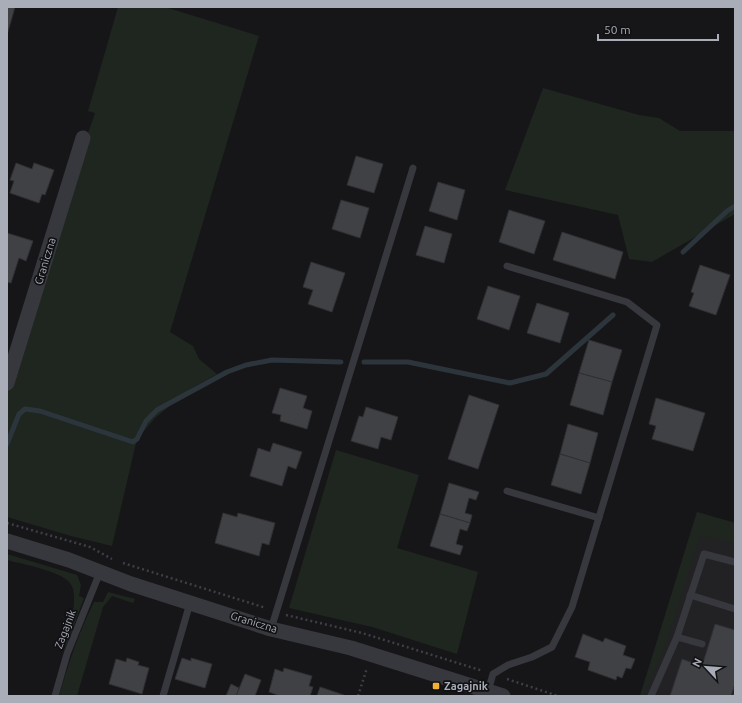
<svg xmlns="http://www.w3.org/2000/svg" width="742" height="703" viewBox="0 0 742 703" font-family="Ubuntu,sans-serif">
<style>
.built{fill:#222225}
.green{fill:#1e261f}
.lines{fill:none;stroke-linecap:round;stroke-linejoin:round}
.stream{stroke:#2c353c;stroke-width:5}
.building{fill:#404145;stroke:#303034}
.path{stroke:#3d3f44;stroke-width:2.5;stroke-dasharray:2 3;stroke-linecap:butt}
.lane{stroke:#37383d;stroke-width:7}
.street{stroke:#37383d;stroke-width:15}
.poi-dot{fill:#f2b134;stroke:#111113;stroke-width:1.5}
.labels{text-anchor:middle;stroke-width:3.5;stroke-linejoin:round;paint-order:stroke}
.street-label{font-size:11px;fill:#a8adb8;stroke:#111113}
.poi-label{font-size:11px;font-weight:bold;fill:#a8adb8;stroke:#111113;text-anchor:start}
</style>
<rect width="100%" height="100%" fill="#161618"/>
<polygon class="built" points="697,512 735,523 735,696 640,696"/>
<g class="green">
<polygon points="118,7 165,7 259,36 170,332 193,346 199,359 217,374 192,388 155,418 137,439 112,546 71,536 7,517 7,394 80,156 95,113 88,111"/>
<polygon points="543,88 639,115 659,118 680,131 735,131 735,214 652,262 629,259 618,215 505,190"/>
<polygon points="336,450 419,475 397,548 478,572 457,654 372,627 289,608"/>
<polygon points="697,512 735,523 735,544 700,535 666,644 643,696 640,696"/>
<path d="M7 554 77 575 81 585 79 596 84 598 64 652C67 636 81 596 70 583 61 571 22 564 7 560Z"/>
<path d="M108 592 135 599 133 603 112 596 103 607 77 696H59C69 662 78 634 94 602H103Z"/>
</g>
<g class="lines">
<g class="stream">
<polyline points="683,252 727,211 735,206"/>
<polyline points="364,362 408,362 510,383 546,374 613,315"/>
<polyline points="7,444 19,414 25,409 40,411 133,442 137,439 146,421 157,410 227,372 246,365 272,360 341,362"/>
</g>
</g>
<g class="building">
<polygon points="7,7 15,7 7,35"/>
<polygon points="356,156 383,164 374,193 347,185"/>
<polygon points="16,163 32,169 34,163 54,170 45,195 42,194 39,203 10,193 14,181 10,180"/>
<polygon points="438,182 465,190 457,220 429,211"/>
<polygon points="341,200 369,208 360,238 332,229"/>
<polygon points="509,210 545,221 534,254 499,242"/>
<polygon points="425,226 452,234 444,263 416,255"/>
<polygon points="562,232 623,252 615,279 553,260"/>
<polygon points="7,233 33,241 26,261 19,258 11,283 7,282"/>
<polygon points="311,262 345,273 332,312 308,304 313,290 303,287"/>
<polygon points="700,265 730,275 716,315 689,306 694,293 691,292"/>
<polygon points="488,286 520,296 509,330 477,319"/>
<polygon points="537,303 569,313 560,343 527,333"/>
<polygon points="589,340 622,350 612,382 579,373"/>
<polygon points="579,373 612,382 603,415 570,405"/>
<polygon points="280,388 307,396 303,408 312,411 307,429 280,421 281,415 272,413"/>
<polygon points="469,395 499,405 478,469 448,459"/>
<polygon points="656,398 705,413 693,451 652,439 656,426 649,424"/>
<polygon points="366,407 398,417 391,440 381,437 378,449 351,441 359,416 363,417"/>
<polygon points="568,424 598,433 590,463 560,454"/>
<polygon points="273,443 302,452 296,469 288,466 282,486 250,476 258,448 270,452"/>
<polygon points="560,454 590,463 581,494 551,485"/>
<polygon points="449,483 479,492 476,500 469,498 465,513 472,515 470,523 440,514"/>
<polygon points="223,513 237,517 238,513 275,523 269,545 262,543 259,556 215,543"/>
<polygon points="440,514 470,523 467,531 460,529 456,544 463,546 460,555 430,546"/>
<polygon points="715,624 735,630 735,684 731,696 670,696 682,659 702,666"/>
<polygon points="583,634 603,642 605,638 626,646 623,655 635,659 631,669 626,668 622,678 617,676 616,680 588,670 590,662 575,657"/>
<polygon points="127,658 139,662 138,665 149,668 142,694 109,684 116,659 126,662"/>
<polygon points="182,658 191,661 191,658 212,664 205,688 175,679"/>
<polygon points="284,668 312,676 309,686 313,687 310,696 280,696 269,692 275,669 283,672"/>
<polygon points="245,674 261,680 255,696 236,696"/>
<polygon points="231,684 239,688 236,696 226,696"/>
<polygon points="320,687 344,695 344,696 317,696"/>
</g>
<g class="lines">
<g class="path">
<polyline points="7,523 90,547 112,559"/>
<polyline points="123,563 266,608"/>
<polyline points="286,615 362,633 483,671"/>
<polyline points="507,679 558,696"/>
<polyline points="358,696 367,668"/>
<polyline points="734,696 735,694"/>
</g>
<g class="lane">
<polyline points="507,491 599,518"/>
<polyline points="690,595 735,609"/>
<polyline points="271,629 413,168"/>
<polyline points="677,637 702,644"/>
<polyline points="488,691 493,674 508,665 532,657 552,647 572,607 657,325 627,302 507,266"/>
<polyline points="55,696 67,654 100,572"/>
<polyline points="163,696 190,603"/>
<polyline points="651,696 677,637 704,554 735,562"/>
</g>
<g class="street">
<polyline points="7,383 83,138"/>
<polyline points="7,541 69,560 131,584 271,629 351,648 503,696"/>
</g>
</g>
<rect class="poi-dot" x="432" y="682" width="8" height="8" rx="2"/>
<g class="labels">
<g class="street-label">
<text transform="translate(45 261) rotate(-73)" y="4">Graniczna</text>
<text transform="translate(254 622) rotate(17)" y="4">Graniczna</text>
<text transform="translate(65 629) rotate(-69)" y="4">Zagajnik</text>
</g>
<g class="poi-label">
<text x="444" y="690">Zagajnik</text>
</g>
</g>
<rect width="742" height="703" fill="none" stroke="#a8adb8" stroke-width="16"/>
<g transform="translate(706 667) rotate(296)" stroke="#111113" stroke-width="3" paint-order="stroke">
<path d="M0-3L7 15L0 10L-7 15Z" fill="#a8adb8"/>
<text y="-6" font-size="11" font-weight="bold" text-anchor="middle" fill="#a8adb8">N</text>
</g>
<path d="M598 34v6h120v-6" fill="none" stroke="#a8adb8" stroke-width="2"/>
<text x="604" y="34" font-size="12" fill="#a8adb8" stroke="#111113" stroke-width="3" paint-order="stroke">50 m</text>
</svg>
